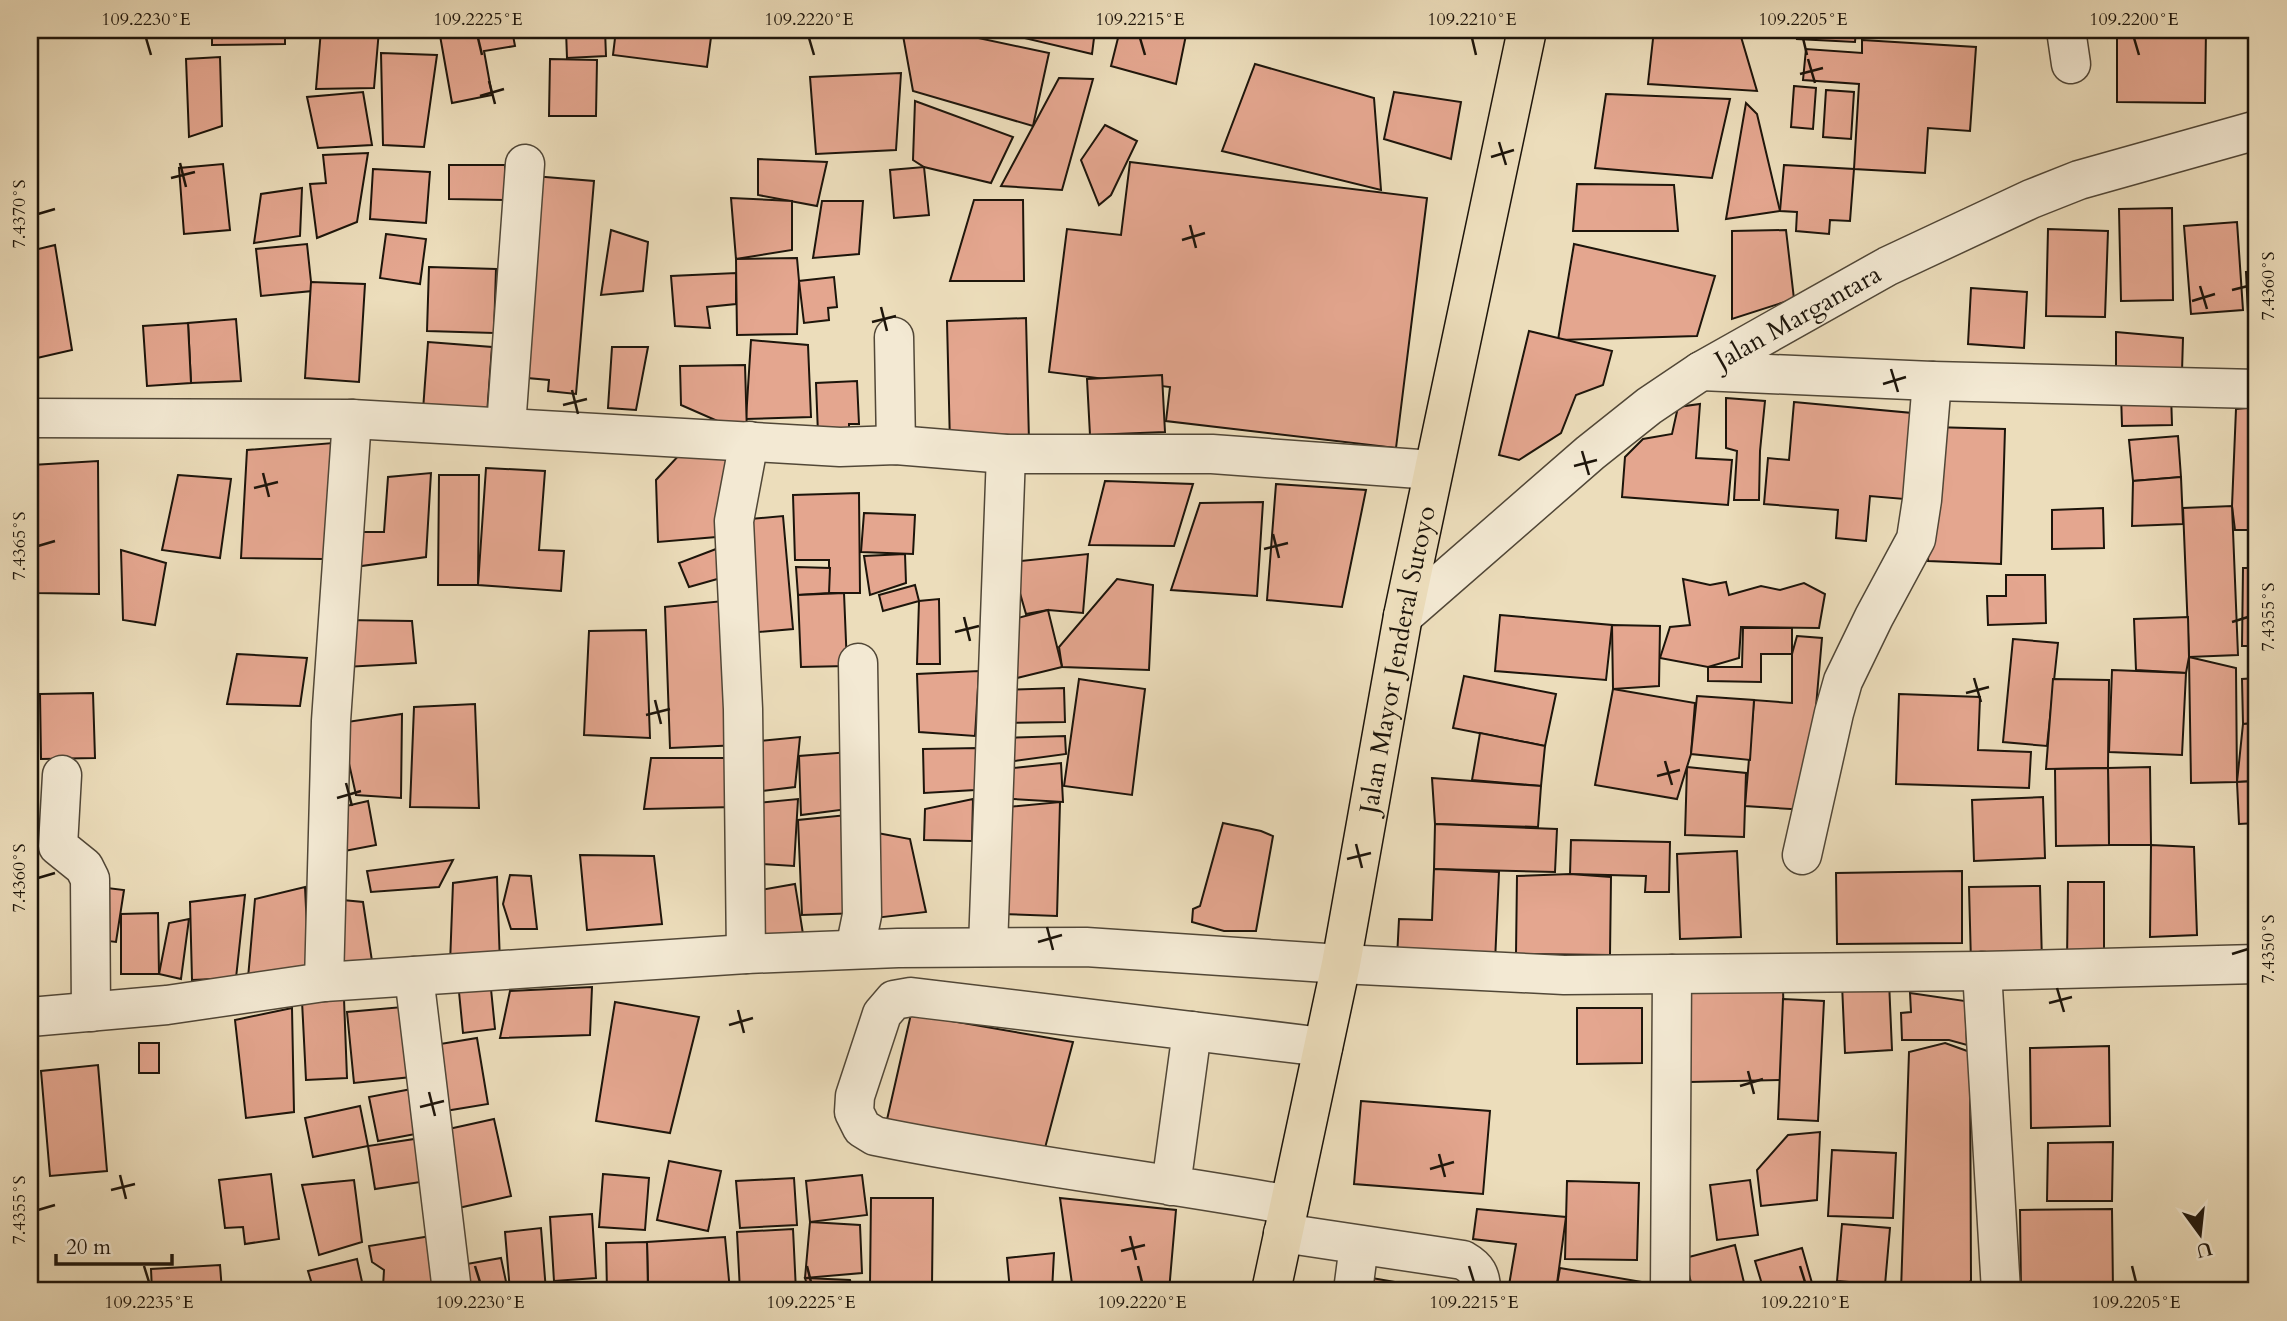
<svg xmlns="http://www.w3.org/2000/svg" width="2287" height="1321" viewBox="0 0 2287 1321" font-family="Cardo,serif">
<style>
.building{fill:#e4a68f;stroke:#1d150b;stroke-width:2}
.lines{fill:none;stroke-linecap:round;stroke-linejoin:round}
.minor-casing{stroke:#514737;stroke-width:41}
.major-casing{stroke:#1d150b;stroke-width:41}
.minor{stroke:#f3e9d3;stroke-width:38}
.major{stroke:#ecddbb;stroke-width:38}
.ticks{fill:none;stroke:#1d150b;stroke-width:2.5}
.labels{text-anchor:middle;stroke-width:5;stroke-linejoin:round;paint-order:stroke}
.street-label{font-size:26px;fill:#1d150b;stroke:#f3e9d3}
.neatline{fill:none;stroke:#1d150b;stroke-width:2.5}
.ticks-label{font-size:18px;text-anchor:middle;fill:#1d150b}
</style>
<rect width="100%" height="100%" fill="#ecddbb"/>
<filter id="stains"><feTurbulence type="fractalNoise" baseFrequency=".00286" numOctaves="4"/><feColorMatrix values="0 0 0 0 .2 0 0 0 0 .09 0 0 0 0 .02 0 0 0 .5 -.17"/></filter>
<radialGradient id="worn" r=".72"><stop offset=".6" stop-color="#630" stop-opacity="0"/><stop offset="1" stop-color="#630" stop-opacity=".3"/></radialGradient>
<g class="building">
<polygon points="212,30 285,30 285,44 212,45"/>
<polygon points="321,30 379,30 374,88 316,89"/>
<polygon points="439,30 512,30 515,46 484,51 492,95 452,103"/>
<polygon points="566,30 605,30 606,56 567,58"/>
<polygon points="616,30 712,30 707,67 613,55"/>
<polygon points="902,30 941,30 1049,53 1033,126 913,91"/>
<polygon points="1004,30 1095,30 1092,54 1003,33"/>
<polygon points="1120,30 1157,30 1186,35 1176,84 1111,66"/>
<polygon points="1654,30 1739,30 1757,91 1648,84"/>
<polygon points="1798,30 1856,30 1855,42 1797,39"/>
<polygon points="2117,30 2206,30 2205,103 2117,102"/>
<polygon points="1862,40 1976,47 1970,131 1928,128 1925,173 1854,169 1859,84 1803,80 1806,49 1862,53"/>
<polygon points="381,53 437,55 424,147 383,145"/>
<polygon points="220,57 222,126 189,137 186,59"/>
<polygon points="550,59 597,60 596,116 549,116"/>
<polygon points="1255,64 1374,98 1381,190 1222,151"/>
<polygon points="901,73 896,150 816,154 810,77"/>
<polygon points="1059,78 1093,79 1062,190 1001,186"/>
<polygon points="1794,86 1816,88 1813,129 1791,127"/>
<polygon points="1826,90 1854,92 1851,139 1823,137"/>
<polygon points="363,92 372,145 318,148 307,97"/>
<polygon points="1394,92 1461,102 1451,159 1384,139"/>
<polygon points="1606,94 1730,99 1712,178 1595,168"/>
<polygon points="915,101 1013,137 991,183 924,167 913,160"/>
<polygon points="1746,103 1757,114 1780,211 1726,219"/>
<polygon points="1105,125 1137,141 1111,195 1099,205 1081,160"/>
<polygon points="368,153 357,222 317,238 310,184 326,183 323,155"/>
<polygon points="758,159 827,162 817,206 758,195"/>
<polygon points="1130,162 1427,198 1396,448 1166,421 1170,387 1049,372 1067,229 1121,235"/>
<polygon points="223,164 230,230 184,234 179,168"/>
<polygon points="449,165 505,165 505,200 449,199"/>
<polygon points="1784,165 1854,169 1850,221 1830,220 1829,234 1796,231 1797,212 1780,211"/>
<polygon points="924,167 929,215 894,218 890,170"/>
<polygon points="373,169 430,172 426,223 370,219"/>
<polygon points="533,176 594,181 576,394 548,391 549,380 516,377"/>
<polygon points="1577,184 1674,185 1678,231 1573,231"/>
<polygon points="302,188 300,236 254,243 261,194"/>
<polygon points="731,198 792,201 792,250 736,259"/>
<polygon points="974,200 1023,200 1024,281 950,281"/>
<polygon points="822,201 863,201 859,254 813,258"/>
<polygon points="2172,208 2173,300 2121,301 2119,209"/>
<polygon points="2237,222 2243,310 2191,314 2184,226"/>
<polygon points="2048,229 2108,231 2105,317 2046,316"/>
<polygon points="611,230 648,242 643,291 601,295"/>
<polygon points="1786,230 1794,299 1732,319 1732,231"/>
<polygon points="386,234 426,239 420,284 380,278"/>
<polygon points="307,244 312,291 261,296 256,249"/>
<polygon points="1574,244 1715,276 1697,336 1558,340"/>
<polygon points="55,245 72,350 37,358 30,317 30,251"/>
<polygon points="797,258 799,281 797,334 737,335 736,259"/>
<polygon points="429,267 496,269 494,333 427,331"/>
<polygon points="2246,272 2257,272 2257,376 2251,376"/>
<polygon points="736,273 736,304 707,307 710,328 675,326 671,276"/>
<polygon points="834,277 837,307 828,308 829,320 804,323 799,281"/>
<polygon points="311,282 365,284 359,382 305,378"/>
<polygon points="1971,288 2027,292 2024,348 1968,344"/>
<polygon points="1026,318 1029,441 950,444 947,321"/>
<polygon points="236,319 241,381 191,383 188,323"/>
<polygon points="188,323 191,383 147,386 143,326"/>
<polygon points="1529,331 1612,351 1603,385 1576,395 1561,433 1519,460 1499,455"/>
<polygon points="2116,332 2183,338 2182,372 2116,370"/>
<polygon points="751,340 808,345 811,417 746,419"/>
<polygon points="428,342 492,347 487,414 423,410"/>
<polygon points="612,347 648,347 636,410 608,408"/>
<polygon points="745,365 747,434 681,405 680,366"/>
<polygon points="1162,375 1165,432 1090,435 1087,379"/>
<polygon points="857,381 859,424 849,424 849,433 818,434 816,383"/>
<polygon points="2171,393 2172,425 2122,426 2121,394"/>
<polygon points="1726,398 1765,401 1760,451 1759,500 1734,500 1737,451 1726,448"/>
<polygon points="1794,402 1912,413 1904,499 1870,496 1866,541 1836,538 1838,510 1764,504 1768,458 1789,460"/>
<polygon points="1700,404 1696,458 1732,460 1728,505 1622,497 1625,457 1643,439 1672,434 1678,407"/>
<polygon points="2257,407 2257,530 2235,530 2232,506 2236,409"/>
<polygon points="1932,427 2005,429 2001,564 1928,561"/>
<polygon points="2178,436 2181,477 2133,481 2129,440"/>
<polygon points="333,443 324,559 241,558 247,450"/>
<polygon points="681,453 738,461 728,536 658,542 656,480"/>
<polygon points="98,461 99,594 35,593 32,465"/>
<polygon points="486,468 545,471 539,550 564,551 561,591 478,585"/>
<polygon points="431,473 426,557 347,568 348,532 384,532 388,477"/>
<polygon points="178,475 231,479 220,558 162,550"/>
<polygon points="439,475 479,475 478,585 438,585"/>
<polygon points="2181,477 2183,524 2132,526 2133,481"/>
<polygon points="1105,481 1193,484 1174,546 1089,545"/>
<polygon points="1276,484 1366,490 1342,607 1267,600"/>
<polygon points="859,493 860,593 829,593 829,560 795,560 793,495"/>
<polygon points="1263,502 1257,596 1171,590 1200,503"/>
<polygon points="2232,506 2238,655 2189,657 2183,508"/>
<polygon points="2103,508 2104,548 2052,549 2052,510"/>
<polygon points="864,513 915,515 913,554 861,552"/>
<polygon points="783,516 793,629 748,633 739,520"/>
<polygon points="724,546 728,576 689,587 679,563"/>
<polygon points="121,550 166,563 155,625 123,620"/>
<polygon points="905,554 906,583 870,595 864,556"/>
<polygon points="1088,554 1083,613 1048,610 1026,614 1011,562"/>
<polygon points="796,567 830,568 829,593 798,595"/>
<polygon points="2243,568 2257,568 2257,646 2242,646"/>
<polygon points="2006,575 2045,575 2046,623 1988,625 1987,596 2006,596"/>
<polygon points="1117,579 1153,585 1149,670 1062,667 1059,647"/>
<polygon points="1683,579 1710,585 1726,582 1729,595 1761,586 1780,590 1804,583 1825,594 1819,628 1741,627 1739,658 1708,667 1660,658 1670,627 1690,625"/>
<polygon points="915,585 919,601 883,611 879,595"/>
<polygon points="844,593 847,666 801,667 798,595"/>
<polygon points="939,599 940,664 917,664 919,601"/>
<polygon points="723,601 741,745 670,748 665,607"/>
<polygon points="1048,610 1062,667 1017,678 1003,622"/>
<polygon points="1500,615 1612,625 1606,680 1495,671"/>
<polygon points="2188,617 2189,657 2186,673 2136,670 2134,619"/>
<polygon points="343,620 412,621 416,663 345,667"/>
<polygon points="1612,625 1660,626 1659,686 1613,689"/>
<polygon points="1743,628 1792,628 1792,654 1761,654 1761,682 1708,681 1708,667 1742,667"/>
<polygon points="646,630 650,738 584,735 589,631"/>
<polygon points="1797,636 1822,638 1807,810 1745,806 1754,700 1792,703 1792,654"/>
<polygon points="2013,639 2058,643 2047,746 2003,742"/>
<polygon points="237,654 307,658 300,706 227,704"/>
<polygon points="2189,657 2236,668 2237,782 2191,783"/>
<polygon points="2112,670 2186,673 2182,755 2109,752"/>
<polygon points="979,671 975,736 919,732 917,674"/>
<polygon points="1464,676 1556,694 1545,746 1453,728"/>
<polygon points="2257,678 2257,723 2243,724 2242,679"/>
<polygon points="1079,679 1145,689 1132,795 1064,786"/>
<polygon points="2053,679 2109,680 2108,768 2046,769"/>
<polygon points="1064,688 1065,722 1001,723 999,690"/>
<polygon points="1613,689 1695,703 1691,754 1677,799 1595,785"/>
<polygon points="93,693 95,758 41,759 40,694"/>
<polygon points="1899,694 1980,697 1978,750 2031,752 2029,788 1896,784"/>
<polygon points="1697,696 1754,700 1750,760 1691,754"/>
<polygon points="475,704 479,808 410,807 414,707"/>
<polygon points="402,714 401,798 356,795 340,723"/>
<polygon points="2257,723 2257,781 2237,782 2243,724"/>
<polygon points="1480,733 1545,746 1541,786 1472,780"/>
<polygon points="1065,736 1066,754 1000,763 999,738"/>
<polygon points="800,737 795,787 753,792 749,742"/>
<polygon points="979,748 975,790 924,793 923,749"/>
<polygon points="850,752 856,808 801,815 799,756"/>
<polygon points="651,758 730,758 735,807 644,809"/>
<polygon points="1061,763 1063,802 995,798 994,770"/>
<polygon points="1687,767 1746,773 1744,837 1685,835"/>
<polygon points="2150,767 2151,845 2109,845 2108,768"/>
<polygon points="2108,768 2109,845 2056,846 2055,769"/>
<polygon points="1432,778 1541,786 1538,827 1435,824"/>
<polygon points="2257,781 2257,823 2239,824 2237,782"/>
<polygon points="2043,797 2045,858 1974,861 1972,800"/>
<polygon points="798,799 794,866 746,863 746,804"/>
<polygon points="973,799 972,841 924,840 925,809"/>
<polygon points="368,801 376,845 334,853 333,809"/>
<polygon points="1060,802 1057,916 1001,914 998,808"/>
<polygon points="857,814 861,913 802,915 798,820"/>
<polygon points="1223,823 1261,831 1273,836 1256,931 1224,931 1192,922 1193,909 1200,906"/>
<polygon points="1435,824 1557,829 1555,872 1434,869"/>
<polygon points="872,832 910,839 926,912 875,918"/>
<polygon points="1571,840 1670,842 1669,892 1645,892 1646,876 1570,874"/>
<polygon points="2151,845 2194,847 2197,935 2150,937"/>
<polygon points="1737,851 1741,937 1680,939 1677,854"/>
<polygon points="580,855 654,856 662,924 587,930"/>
<polygon points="453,860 439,887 371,892 367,871"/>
<polygon points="1434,869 1499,872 1495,962 1397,958 1399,919 1432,920"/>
<polygon points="1962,871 1962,943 1837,944 1836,873"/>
<polygon points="1570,874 1611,877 1610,955 1516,954 1517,876"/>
<polygon points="510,875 531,876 537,929 511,929 503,904"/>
<polygon points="497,877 500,964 450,964 453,883"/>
<polygon points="2068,882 2104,882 2104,961 2067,961"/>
<polygon points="795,884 803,934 757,942 749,892"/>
<polygon points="2040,886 2042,962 1971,963 1969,887"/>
<polygon points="99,887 124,890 116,942 91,939"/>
<polygon points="305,887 309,970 248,978 255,899"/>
<polygon points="245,895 236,978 192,980 190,902"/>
<polygon points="332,899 363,902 372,961 338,961"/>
<polygon points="158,913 159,974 121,974 121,914"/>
<polygon points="189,919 181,979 159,974 169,923"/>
<polygon points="1889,981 1892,1050 1845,1053 1842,984"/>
<polygon points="592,987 590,1035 500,1038 510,991"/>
<polygon points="1783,987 1785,1080 1690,1082 1688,989"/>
<polygon points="491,989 495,1029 463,1033 459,992"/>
<polygon points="1910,993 1965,1001 1967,1045 1949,1040 1902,1040 1901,1013 1911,1012"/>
<polygon points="344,999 347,1078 306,1080 302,1001"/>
<polygon points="1783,999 1824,1001 1818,1121 1778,1119"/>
<polygon points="615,1002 699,1017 670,1133 596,1121"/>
<polygon points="414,1006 421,1076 354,1083 347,1012"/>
<polygon points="292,1008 294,1112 246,1118 235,1020"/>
<polygon points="1577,1008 1642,1008 1642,1063 1577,1064"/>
<polygon points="911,1014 1073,1042 1045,1148 886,1124"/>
<polygon points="477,1038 488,1104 439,1112 428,1046"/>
<rect x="139" y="1043" width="20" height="30"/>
<polygon points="1945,1043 1970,1052 1971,1281 1952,1291 1901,1291 1909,1052"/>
<polygon points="2109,1046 2110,1126 2031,1128 2030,1048"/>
<polygon points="98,1065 107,1171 50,1176 41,1071"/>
<polygon points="417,1088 426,1132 378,1141 369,1097"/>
<polygon points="1361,1101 1490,1111 1483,1194 1354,1184"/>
<polygon points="360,1106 368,1146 313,1157 305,1118"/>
<polygon points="494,1119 511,1196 454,1209 435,1132"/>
<polygon points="1820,1132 1817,1200 1761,1206 1757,1170 1788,1135"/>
<polygon points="421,1138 427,1181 375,1189 368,1146"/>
<polygon points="2113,1142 2112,1201 2047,1201 2048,1143"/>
<polygon points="1832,1150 1896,1153 1893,1218 1828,1216"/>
<polygon points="669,1161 721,1171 708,1231 657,1220"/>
<polygon points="271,1174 279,1239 245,1244 243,1227 225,1228 219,1180"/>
<polygon points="603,1174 649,1178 645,1230 599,1227"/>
<polygon points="862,1175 867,1215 810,1222 806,1181"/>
<polygon points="794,1178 797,1225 740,1228 736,1181"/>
<polygon points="354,1180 362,1242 319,1255 302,1185"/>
<polygon points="1750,1180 1758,1235 1717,1240 1710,1185"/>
<polygon points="1567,1181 1639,1183 1637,1260 1565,1259"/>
<polygon points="871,1198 933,1198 932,1285 870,1284"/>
<polygon points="1060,1198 1176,1210 1169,1291 1073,1291"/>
<polygon points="1477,1209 1566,1217 1556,1291 1508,1291 1516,1244 1473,1239"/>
<polygon points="2112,1209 2113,1291 2021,1291 2020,1210"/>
<polygon points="592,1214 596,1278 554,1281 550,1217"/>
<polygon points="810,1222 860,1225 862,1273 805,1278"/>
<polygon points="1842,1224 1890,1228 1885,1285 1837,1281"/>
<polygon points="541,1228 546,1291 510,1291 505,1232"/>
<polygon points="793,1229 796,1291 740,1291 737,1232"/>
<polygon points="437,1235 441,1291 405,1291 404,1288 383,1287 384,1270 372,1262 369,1246"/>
<polygon points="725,1237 730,1291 684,1291 684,1282 648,1285 647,1242"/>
<polygon points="647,1242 648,1291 607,1291 606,1243"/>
<polygon points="1735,1245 1746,1291 1693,1291 1685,1258"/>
<polygon points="1802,1248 1814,1290 1764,1291 1755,1261"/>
<polygon points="1054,1253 1052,1291 1010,1291 1007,1258"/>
<polygon points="501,1258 508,1291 466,1291 461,1265"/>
<polygon points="357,1259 364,1291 314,1291 308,1271"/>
<polygon points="220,1265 222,1291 152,1291 151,1269"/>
<polygon points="1560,1268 1648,1283 1646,1291 1556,1291"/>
<polygon points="1366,1277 1447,1291 1364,1291"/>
<polygon points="805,1278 850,1280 853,1291 809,1291"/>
</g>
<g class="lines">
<defs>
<g id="minor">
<polyline points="2066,30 2071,64"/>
<polyline points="894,337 896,445"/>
<polyline points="1701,371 1932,381 2257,389"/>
<polyline points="30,418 352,419 840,447 896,445 1006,454 1212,454 1433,470"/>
<polyline points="506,427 525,164"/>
<path id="s1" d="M1403 616 1590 453 1649 406 1701 371 1888 266 2031 199 2079 180 2257 130"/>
<polyline points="62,775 58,846 84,867 90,879 91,1012"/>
<polyline points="1802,855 1834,713 1843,681 1874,617 1916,539 1922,500 1932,381"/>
<polyline points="988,947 1006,454"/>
<polyline points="855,949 862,915 858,663"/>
<polyline points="746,954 743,709 734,521 749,441"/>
<polyline points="1982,971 2001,1291"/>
<polyline points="414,976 452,1291"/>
<polyline points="324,982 331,721 352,419"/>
<polyline points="30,1017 167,1005 324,982 746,954 898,948 1086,947 1341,964 1564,975 1982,971 2257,964"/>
<polyline points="1192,1031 1323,1047"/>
<path d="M1171 1186 1192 1031 911 997 894 1000 882 1014 855 1096 854 1112 862 1128 875 1136C1012 1164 1151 1180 1289 1205"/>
<path d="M1283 1233 1463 1260C1477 1268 1481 1275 1481 1291"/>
<polyline points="1353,1291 1359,1245"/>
<polyline points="1670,1291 1672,974"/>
</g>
<g id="major">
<path id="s2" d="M1271 1291 1341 964 1403 616 1527 30"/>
</g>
</defs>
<use href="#minor" class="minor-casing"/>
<use href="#major" class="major-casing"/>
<use href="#minor" class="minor"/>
<use href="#major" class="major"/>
</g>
<path class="ticks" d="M146 38 151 55M478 38 482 55M809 38 814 55M1140 38 1145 55M1472 38 1476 55M1803 38 1807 55M2134 38 2139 55M1808 59 1815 83M1800 74 1823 68M489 81 495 104M480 96 504 89M1499 142 1506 165M1491 157 1514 150M180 163 186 187M171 178 195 172M38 214 55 209M1190 225 1196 248M1182 240 1205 233M2200 286 2207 309M2232 290 2248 286M2192 301 2215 294M881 307 887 331M872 322 896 316M1891 369 1898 392M1883 384 1906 377M572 390 578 414M563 405 587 399M1582 451 1589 475M1574 466 1597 460M263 473 269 497M254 488 278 482M1273 534 1279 558M38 546 55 541M1264 549 1288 543M964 617 970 641M2232 622 2248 617M955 632 979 626M1974 678 1981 702M1966 693 1989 687M655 700 661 724M646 715 670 709M1665 761 1672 785M1657 776 1680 770M346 783 352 806M337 798 361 791M1356 844 1362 868M1347 859 1371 853M38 878 55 873M1047 927 1053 950M1038 942 1062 935M2232 954 2248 949M2057 988 2064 1012M2049 1003 2072 997M738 1010 744 1033M729 1025 753 1018M1748 1071 1754 1094M1740 1086 1763 1079M429 1092 435 1116M420 1107 444 1101M1439 1154 1445 1177M1430 1169 1454 1162M120 1175 126 1199M111 1190 135 1184M38 1210 55 1205M1130 1236 1136 1260M1121 1251 1145 1245M144 1266 149 1282M475 1266 480 1282M807 1266 811 1282M1138 1266 1142 1282M1469 1266 1474 1282M1800 1266 1805 1282M2132 1266 2136 1282"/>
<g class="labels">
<g class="street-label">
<text dy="9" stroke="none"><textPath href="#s1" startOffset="497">Jalan Margantara</textPath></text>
<text dy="9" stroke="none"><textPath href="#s2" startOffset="644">Jalan Mayor Jenderal Sutoyo</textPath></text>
</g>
</g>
<rect width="2287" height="1321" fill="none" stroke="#ecddbb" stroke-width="77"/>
<g transform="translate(2200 1234) rotate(165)" stroke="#f3e9d3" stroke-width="5" paint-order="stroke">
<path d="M0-5L12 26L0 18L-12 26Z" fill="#1d150b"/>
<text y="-10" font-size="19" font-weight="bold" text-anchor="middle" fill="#1d150b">U</text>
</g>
<path d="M56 1254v10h116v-10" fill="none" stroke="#1d150b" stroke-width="3.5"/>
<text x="66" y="1254" font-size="21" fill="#1d150b" stroke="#f3e9d3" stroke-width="5" paint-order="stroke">20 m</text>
<rect x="38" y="38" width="2210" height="1244" class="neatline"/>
<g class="ticks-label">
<text x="146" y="25">109.2230°E</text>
<text x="478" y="25">109.2225°E</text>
<text x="809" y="25">109.2220°E</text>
<text x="1140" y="25">109.2215°E</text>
<text x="1472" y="25">109.2210°E</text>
<text x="1803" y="25">109.2205°E</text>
<text x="2134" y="25">109.2200°E</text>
<text transform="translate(19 214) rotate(-90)" y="6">7.4370°S</text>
<text transform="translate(2268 286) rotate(-90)" y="6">7.4360°S</text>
<text transform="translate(19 546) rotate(-90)" y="6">7.4365°S</text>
<text transform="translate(2268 617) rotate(-90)" y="6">7.4355°S</text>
<text transform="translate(19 878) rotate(-90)" y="6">7.4360°S</text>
<text transform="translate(2268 949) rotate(-90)" y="6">7.4350°S</text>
<text transform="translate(19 1210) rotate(-90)" y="6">7.4355°S</text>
<text x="149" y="1308">109.2235°E</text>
<text x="480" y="1308">109.2230°E</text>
<text x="811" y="1308">109.2225°E</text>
<text x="1142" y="1308">109.2220°E</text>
<text x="1474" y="1308">109.2215°E</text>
<text x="1805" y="1308">109.2210°E</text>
<text x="2136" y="1308">109.2205°E</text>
</g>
<rect width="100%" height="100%" filter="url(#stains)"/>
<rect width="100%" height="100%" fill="url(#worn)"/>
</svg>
